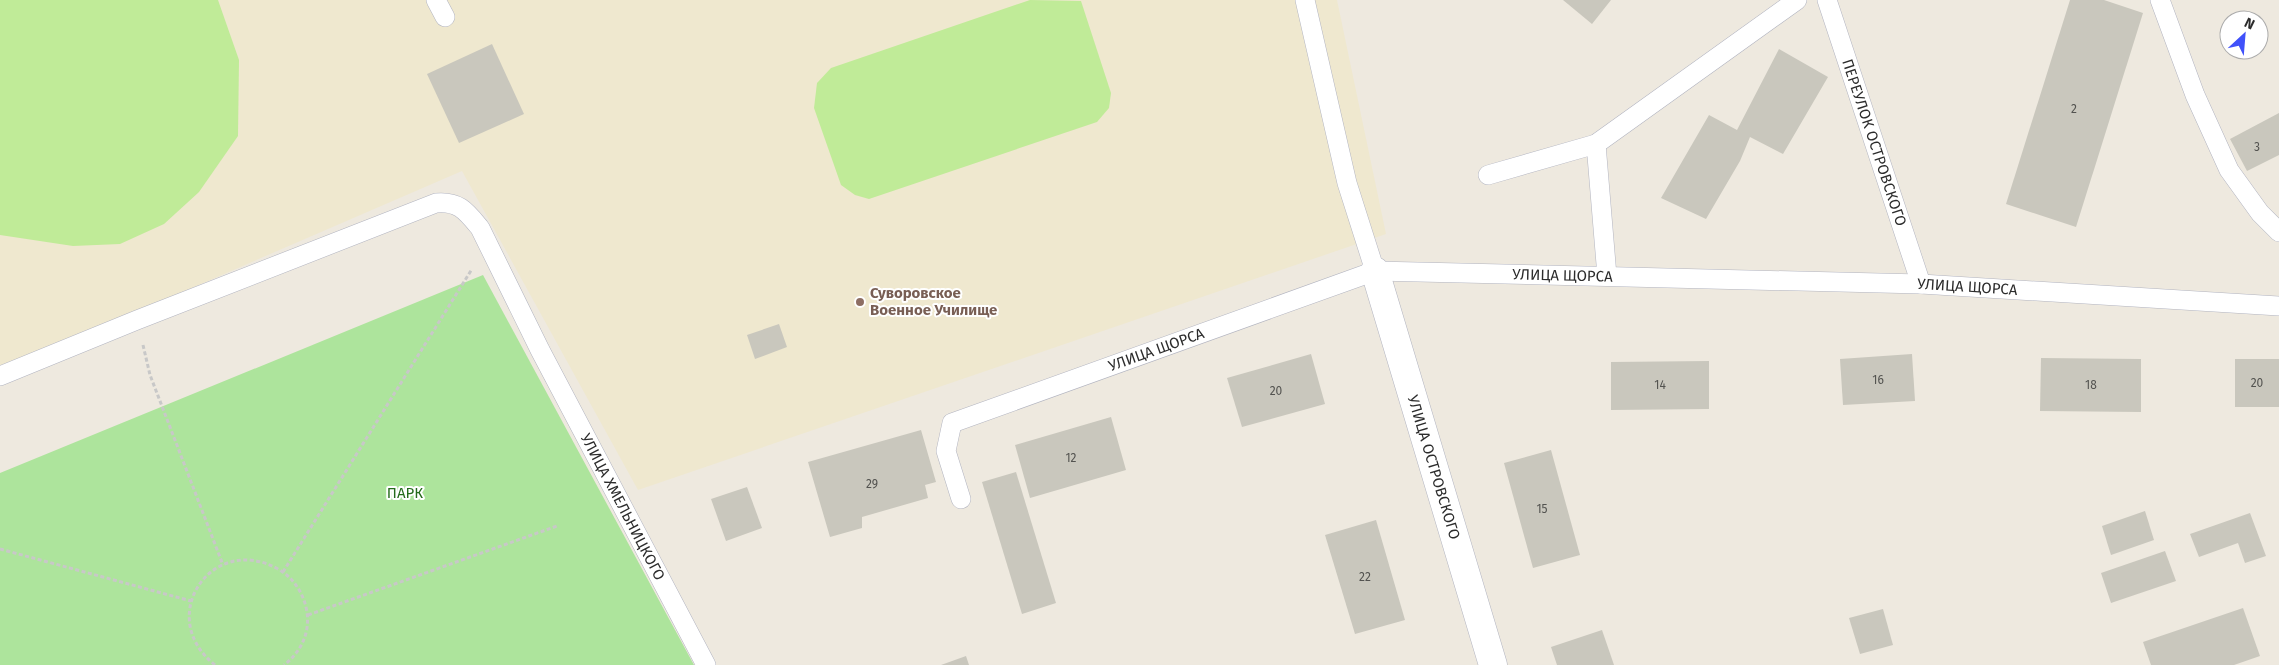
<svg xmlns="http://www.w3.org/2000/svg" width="2279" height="665" viewBox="0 0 2279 665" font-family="'Fira Sans',sans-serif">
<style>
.education{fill:#efe8cf}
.green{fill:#ade49c}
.pitch{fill:#c0eb98}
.building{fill:#c9c7bd}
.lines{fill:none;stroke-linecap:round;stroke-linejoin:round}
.lane-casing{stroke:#b2b4c0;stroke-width:20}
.street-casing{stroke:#b2b4c0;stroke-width:29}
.path{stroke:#c8c8c8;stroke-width:3;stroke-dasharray:4 2.5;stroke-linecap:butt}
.lane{stroke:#fff;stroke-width:19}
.street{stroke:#fff;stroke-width:28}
.education-dot{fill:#8d6e63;stroke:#fff;stroke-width:2}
.labels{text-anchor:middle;stroke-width:4;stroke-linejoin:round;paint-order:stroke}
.number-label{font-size:12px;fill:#535350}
.street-label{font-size:15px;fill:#2c2c2c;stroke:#fff}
.education-label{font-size:15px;font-weight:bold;fill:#785e54;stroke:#fff;text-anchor:start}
.park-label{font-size:15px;fill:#246b1b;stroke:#fff}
</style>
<rect width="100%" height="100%" fill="#eee9df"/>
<polygon class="education" points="0,0 1337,0 1386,234 638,490 462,171 0,371"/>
<polygon class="green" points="483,275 694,665 0,665 0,473"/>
<g class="pitch">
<polygon points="0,0 218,0 239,60 238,136 199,192 164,224 120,244 73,246 0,235"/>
<polygon points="1030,0 1081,1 1111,93 1109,108 1097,122 869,199 855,195 841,185 814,108 817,83 831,68"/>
</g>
<g class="building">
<polygon points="1563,0 1611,0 1592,24"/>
<polygon points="2070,0 2104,0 2143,13 2076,227 2006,204"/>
<polygon points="492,44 524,114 459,143 427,74"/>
<polygon points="1779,49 1828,77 1783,154 1750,137 1740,161 1706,219 1661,198 1709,115 1737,130"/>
<polygon points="2279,113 2279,155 2247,171 2230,139"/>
<polygon points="779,324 787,347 755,359 747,335"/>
<polygon points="1311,354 1325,404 1242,427 1227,378"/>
<polygon points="1912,354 1915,401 1843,405 1840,359"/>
<polygon points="2041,358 2141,359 2141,412 2040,411"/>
<rect x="2235" y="359" width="44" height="48"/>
<polygon points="1709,361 1709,409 1611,410 1611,362"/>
<polygon points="1111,417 1126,470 1030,498 1015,445"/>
<polygon points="921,430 936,482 925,485 928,498 862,517 862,528 830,537 808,462"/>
<polygon points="1551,450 1580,555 1533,568 1504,463"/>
<polygon points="1016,472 1056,603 1022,614 982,482"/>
<polygon points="747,487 762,528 726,541 711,499"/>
<polygon points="2145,511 2154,540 2111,555 2102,526"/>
<polygon points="2250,513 2266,556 2245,563 2238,543 2199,557 2190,534"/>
<polygon points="1376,520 1405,620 1355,634 1325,535"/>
<polygon points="2165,551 2176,581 2111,603 2101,573"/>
<polygon points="2243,608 2260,656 2234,665 2151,665 2143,642"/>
<polygon points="1883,609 1893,645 1860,654 1849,618"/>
<polygon points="1602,630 1614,665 1557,665 1551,647"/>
<polygon points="966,656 969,665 941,665"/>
</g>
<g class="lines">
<defs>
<g id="lane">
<polyline points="436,0 445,17"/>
<polyline points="1305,0 1347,183 1375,271"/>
<path id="s1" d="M1827 0 1921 284"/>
<polyline points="2160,0 2195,95 2229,170 2260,213 2279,232"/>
<polyline points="1596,144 1607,276"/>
<polyline points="1488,175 1596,144 1797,0"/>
<path id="s2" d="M0 376 137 320 436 203C459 201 466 211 480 228L540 350 706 665"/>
<path id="s3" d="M961 499 946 451 952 423 1375 271 1921 284 2279 306"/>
</g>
<g id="street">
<path id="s4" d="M1375 271 1493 665"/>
</g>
</defs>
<use href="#lane" class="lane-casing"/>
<use href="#street" class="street-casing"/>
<g class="path">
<polyline points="143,345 150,375 223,565"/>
<polyline points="0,549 191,601"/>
<polyline points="283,572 472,269"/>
<polyline points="308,615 557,526"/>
<path d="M215 665C154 617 212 532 278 569 294 578 304 594 307 612 310 633 301 652 284 665"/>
</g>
<use href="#lane" class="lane"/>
<use href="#street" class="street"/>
</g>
<circle class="education-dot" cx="860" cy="302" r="5"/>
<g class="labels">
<g class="number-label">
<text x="2074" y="113">2</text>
<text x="2257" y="151">3</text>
<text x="1878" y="384">16</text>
<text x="2257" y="387">20</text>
<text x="1660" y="389">14</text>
<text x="2091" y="389">18</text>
<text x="1276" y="395">20</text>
<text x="1071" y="462">12</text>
<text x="872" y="488">29</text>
<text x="1542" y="513">15</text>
<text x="1365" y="581">22</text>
</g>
<g class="street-label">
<text dy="5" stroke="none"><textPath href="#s1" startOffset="150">ПЕРЕУЛОК ОСТРОВСКОГО</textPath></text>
<text dy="5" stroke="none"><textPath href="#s3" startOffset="716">УЛИЦА ЩОРСА</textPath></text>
<text dy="5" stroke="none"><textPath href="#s3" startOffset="1121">УЛИЦА ЩОРСА</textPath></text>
<text dy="5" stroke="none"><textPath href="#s3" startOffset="296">УЛИЦА ЩОРСА</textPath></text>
<text dy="5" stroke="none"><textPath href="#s4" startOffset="205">УЛИЦА ОСТРОВСКОГО</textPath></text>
<text dy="5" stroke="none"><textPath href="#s2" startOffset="836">УЛИЦА ХМЕЛЬНИЦКОГО</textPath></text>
</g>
<g class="education-label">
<text x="870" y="298">Суворовское<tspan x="870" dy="17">Военное Училище</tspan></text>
</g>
<g class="park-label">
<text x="405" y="498">ПАРК</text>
</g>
</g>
<g transform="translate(2244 35) rotate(26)"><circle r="24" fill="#ffffff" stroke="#ababab"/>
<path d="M0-4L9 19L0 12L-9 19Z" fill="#4051fa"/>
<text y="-8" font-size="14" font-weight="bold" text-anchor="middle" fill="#2c2c2c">N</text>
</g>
</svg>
